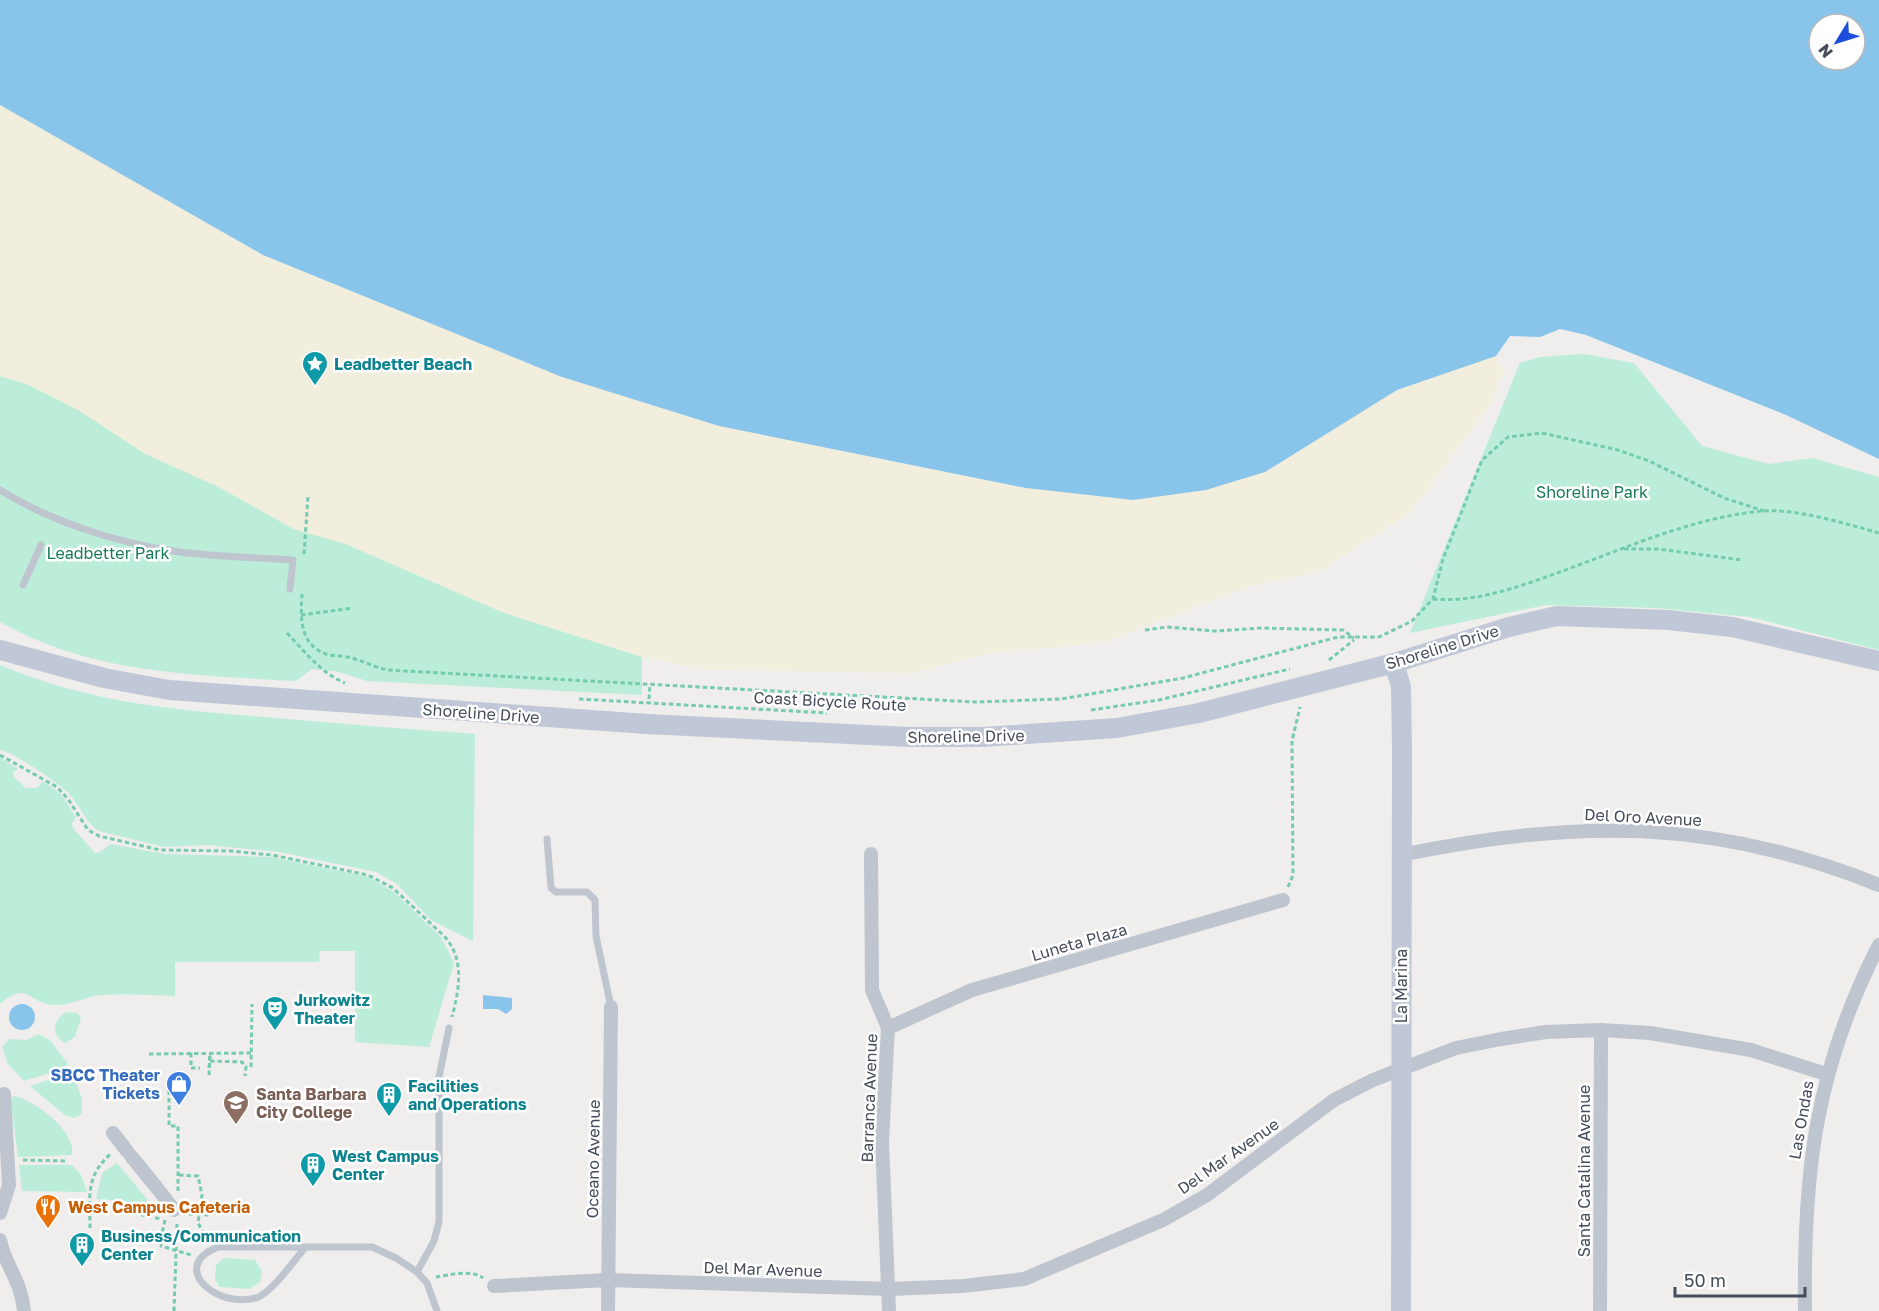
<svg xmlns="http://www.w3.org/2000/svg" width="1879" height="1311" viewBox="0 0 1879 1311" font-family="'Golos Text',sans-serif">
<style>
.green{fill:#bbedd8}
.sand{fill:#f1eedd}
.water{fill:#89c5ea;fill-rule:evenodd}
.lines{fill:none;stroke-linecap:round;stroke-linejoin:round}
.path{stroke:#74cbaf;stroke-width:3;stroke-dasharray:4.5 3;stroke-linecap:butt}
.lane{stroke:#bec5cf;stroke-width:7}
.street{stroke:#bec5cf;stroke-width:14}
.secondary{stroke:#c0c7d6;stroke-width:20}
.path-bridge{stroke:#74cbaf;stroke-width:3;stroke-dasharray:4.5 3;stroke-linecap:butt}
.labels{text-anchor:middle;stroke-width:5;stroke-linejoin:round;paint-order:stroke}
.culture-label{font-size:16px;font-weight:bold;fill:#0d838f;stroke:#fff;text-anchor:start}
.park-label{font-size:16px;fill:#187a5a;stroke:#fff}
.street-label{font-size:16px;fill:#464d5a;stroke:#fff}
.shop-label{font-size:16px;font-weight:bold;fill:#366cbe;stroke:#fff;text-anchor:end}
.education-label{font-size:16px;font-weight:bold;fill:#785e54;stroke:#fff;text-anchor:start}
.food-label{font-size:16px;font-weight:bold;fill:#c56008;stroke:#fff;text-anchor:start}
</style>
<rect width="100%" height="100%" fill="#f0eded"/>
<g class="green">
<polygon points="1583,354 1634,363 1702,446 1769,464 1812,458 1879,477 1879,650 1750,617 1656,608 1546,605 1410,633 1520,363 1540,357"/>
<path d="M0 376 27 384 80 411 146 454 217 486 294 529 346 544 502 612 642 657V695L367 681 335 671 312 669 296 681C194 675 91 674 0 622Z"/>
<path d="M0 665C93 704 177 710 275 718 342 724 409 729 475 734L473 941 431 920 397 884 376 872 279 852 208 845 164 847 99 831C86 823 80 806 70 795 61 784 13 752 0 750Z"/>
<path d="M0 757 18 769 13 772 14 777 26 788H37L43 781 61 794 76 817 72 823 73 828 95 853H98L111 844 165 854 272 857 369 877 394 892 441 937 454 963 429 1047 355 1042V951H320L319 962H175V996C150 995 124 993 100 995 84 997 70 1006 54 1005 28 1003 28 980 0 1004Z"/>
<path d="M67 1012 77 1013 81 1018 75 1037 65 1043C50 1035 53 1019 67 1012Z"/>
<polygon points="38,1034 50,1040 68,1064 63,1069 24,1081 8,1064 2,1047 9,1039 27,1040"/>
<polygon points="72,1072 82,1099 82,1114 74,1118 65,1115 30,1086"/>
<path d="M16 1096C36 1102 76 1131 72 1155L18 1157 11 1103 12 1097Z"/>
<polygon points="117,1163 151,1204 96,1199 102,1173"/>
<polygon points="19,1165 72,1165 81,1175 87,1192 22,1191"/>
<polygon points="224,1258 255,1260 262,1271 260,1282 249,1289 219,1287 215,1279 216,1265"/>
</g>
<polygon class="sand" points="0,105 263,255 562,377 719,426 1026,488 1265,472 1397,390 1496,356 1504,371 1490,405 1410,513 1320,571 1251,586 1105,642 986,654 914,673 708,670 642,657 502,612 346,544 294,529 217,486 145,454 80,411 27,384 0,376"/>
<g class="water">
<path d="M0 0H1879V459L1786 415 1586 335 1560 329 1540 337 1510 336 1496 356 1397 390 1265 472 1206 490 1133 500 1026 488 719 426 562 377 263 255 0 105ZM1819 24H1855V60H1819Z"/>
<polygon points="483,995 512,998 512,1009 506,1014 498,1009 483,1009"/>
<circle cx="22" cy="1017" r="13"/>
</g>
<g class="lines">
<g class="path">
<polyline points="1624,549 1658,549 1742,560"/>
<polyline points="304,554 308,496"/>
<path d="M302 594C300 619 300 647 329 655 337 656 345 656 352 658 365 662 375 667 387 670L975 702 1061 699 1183 678 1338 637H1379L1412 621 1433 599 1443 559 1482 460 1508 437 1542 433 1618 450 1649 461 1724 498 1764 511"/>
<path d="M1433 599C1475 603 1518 587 1557 573 1624 549 1690 518 1762 511 1795 508 1847 524 1879 533"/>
<polyline points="301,615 353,608"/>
<polyline points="1145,630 1167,627 1215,631 1261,628 1343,630 1354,638"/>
<path d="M287 633C305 652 321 673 345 683"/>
<polyline points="1329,660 1354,640"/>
<polyline points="579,699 827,713"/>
<polyline points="649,699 650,684"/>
<polyline points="1091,710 1159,700 1290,669"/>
<path d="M0 755 57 787 68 799 88 830 99 836 160 850 231 851 272 855 368 875 393 888 445 937C465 960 459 990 452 1017"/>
<polyline points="1288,887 1293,875 1292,741 1300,707"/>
<polyline points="191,1053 191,1068 200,1068"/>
<polyline points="149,1054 251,1053"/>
<polyline points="210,1061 242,1062 246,1067 245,1076"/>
<polyline points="251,1067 252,1004"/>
<polyline points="209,1068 210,1055"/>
<polyline points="23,1160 68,1161"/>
<polyline points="179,1175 198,1176 202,1195 198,1223 206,1237"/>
<polyline points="178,1191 178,1126 169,1126 169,1084 183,1085"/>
<polyline points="133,1213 161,1219"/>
<polyline points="189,1214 210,1215"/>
<polyline points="165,1220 162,1234 142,1234 142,1239 161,1241 161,1246 191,1255"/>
<path d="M90 1228C90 1197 85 1175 112 1153"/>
<path d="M436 1277C450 1275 471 1269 483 1278"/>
<polyline points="174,1311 177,1223"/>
</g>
<g class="lane">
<path d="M0 490C50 521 114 542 173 551 212 557 253 557 293 560L290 589"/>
<polyline points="23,585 41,545"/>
<polyline points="547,839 551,888 556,892 587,892 595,900 596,936 611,1007"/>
<path d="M304 1249C291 1264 276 1287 259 1297 216 1311 168 1266 218 1247H372L396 1258 417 1272 427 1283 437 1311"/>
<polyline points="417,1272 434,1241 439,1222 439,1077 449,1028"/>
</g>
<g class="street">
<polyline points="871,854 872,990 888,1028 882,1141 889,1311"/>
<path d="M1401 855C1573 819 1714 818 1879 885"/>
<polyline points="888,1028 972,990 1283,900"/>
<polyline points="113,1133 127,1151"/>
<polyline points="131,1156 157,1188"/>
<polyline points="161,1193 174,1210"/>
<polyline points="0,1213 9,1185 4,1094"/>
<path d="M0 1240C5 1266 21 1279 24 1311"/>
<polyline points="494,1286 608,1280 890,1289 963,1286 1024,1279 1163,1220 1207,1195 1334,1100 1373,1080 1456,1048 1501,1039 1546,1032 1601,1030 1650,1033 1751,1050 1826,1074"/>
<polyline points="608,1311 611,1007"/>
<polyline points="1600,1311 1601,1030"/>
<path d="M1805 1311C1803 1174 1815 1069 1879 945"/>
</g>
<g class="secondary">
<polyline points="0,650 104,678 169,690 647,724 909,737 983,737 1117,728 1199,713 1394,663 1509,627 1557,616 1668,620 1732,627 1879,661"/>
<polyline points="1394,663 1401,687 1402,751 1401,1311"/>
</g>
<polyline class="path-bridge" points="209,1075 210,1055"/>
</g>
<defs>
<symbol id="sight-pin" viewBox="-11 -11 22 30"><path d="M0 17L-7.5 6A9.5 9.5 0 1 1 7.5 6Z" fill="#0f9aa8" stroke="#fff"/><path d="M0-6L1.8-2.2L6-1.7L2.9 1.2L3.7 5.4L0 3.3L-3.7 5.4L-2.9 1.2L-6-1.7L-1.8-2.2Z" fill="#fff"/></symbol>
<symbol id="theatre-pin" viewBox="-11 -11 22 30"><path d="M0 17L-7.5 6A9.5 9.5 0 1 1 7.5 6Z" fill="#0f9aa8" stroke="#fff"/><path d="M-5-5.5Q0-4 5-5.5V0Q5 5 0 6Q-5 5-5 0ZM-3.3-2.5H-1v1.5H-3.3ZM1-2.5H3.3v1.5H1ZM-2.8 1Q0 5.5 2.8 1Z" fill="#fff"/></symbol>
<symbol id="shop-pin" viewBox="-11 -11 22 30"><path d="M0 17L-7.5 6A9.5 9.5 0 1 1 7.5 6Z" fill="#3f7fe0" stroke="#fff"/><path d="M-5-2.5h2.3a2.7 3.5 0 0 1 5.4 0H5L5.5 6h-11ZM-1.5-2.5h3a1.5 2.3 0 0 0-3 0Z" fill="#fff"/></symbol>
<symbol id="building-pin" viewBox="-11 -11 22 30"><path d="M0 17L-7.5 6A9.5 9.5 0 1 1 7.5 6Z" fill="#0f9aa8" stroke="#fff"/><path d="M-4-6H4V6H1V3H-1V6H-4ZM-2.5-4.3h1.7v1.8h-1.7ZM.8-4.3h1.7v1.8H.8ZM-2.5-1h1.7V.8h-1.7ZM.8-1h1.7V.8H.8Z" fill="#fff"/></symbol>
<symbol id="university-pin" viewBox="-11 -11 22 30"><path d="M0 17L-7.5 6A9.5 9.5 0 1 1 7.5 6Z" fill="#8d6e63" stroke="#fff"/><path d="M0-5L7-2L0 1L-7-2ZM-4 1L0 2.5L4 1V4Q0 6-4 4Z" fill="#fff"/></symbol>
<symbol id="restaurant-pin" viewBox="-11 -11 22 30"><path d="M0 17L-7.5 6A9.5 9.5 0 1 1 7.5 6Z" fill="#e8710a" stroke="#fff"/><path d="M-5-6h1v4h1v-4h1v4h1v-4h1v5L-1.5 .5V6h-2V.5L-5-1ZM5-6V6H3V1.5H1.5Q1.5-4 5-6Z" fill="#fff"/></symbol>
</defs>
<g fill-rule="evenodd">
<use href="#sight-pin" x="300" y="349" width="30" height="40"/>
<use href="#theatre-pin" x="260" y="994" width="30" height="40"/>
<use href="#shop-pin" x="164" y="1069" width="30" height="40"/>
<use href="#building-pin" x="374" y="1080" width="30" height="40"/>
<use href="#university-pin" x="221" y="1088" width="30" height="40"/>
<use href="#building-pin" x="298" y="1150" width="30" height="40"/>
<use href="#restaurant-pin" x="33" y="1192" width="30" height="40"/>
<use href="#building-pin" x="67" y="1230" width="30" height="40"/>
</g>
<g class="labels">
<g class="culture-label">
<text x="334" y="370">Leadbetter Beach</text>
<text x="294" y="1006">Jurkowitz<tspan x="294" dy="18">Theater</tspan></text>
<text x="408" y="1092">Facilities<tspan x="408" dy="18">and Operations</tspan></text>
<text x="332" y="1162">West Campus<tspan x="332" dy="18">Center</tspan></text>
<text x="101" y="1242">Business/Communication<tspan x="101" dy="18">Center</tspan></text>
</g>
<g class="park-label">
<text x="1592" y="498">Shoreline Park</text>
<text x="108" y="559">Leadbetter Park</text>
</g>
<g class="street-label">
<text transform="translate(1442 647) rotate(-17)" y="6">Shoreline Drive</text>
<text transform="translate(830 701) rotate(3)" y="6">Coast Bicycle Route</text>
<text transform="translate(481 713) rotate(4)" y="6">Shoreline Drive</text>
<text transform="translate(966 736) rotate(-1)" y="6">Shoreline Drive</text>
<text transform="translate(1643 817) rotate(3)" y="6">Del Oro Avenue</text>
<text transform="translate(1079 942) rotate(-16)" y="6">Luneta Plaza</text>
<text transform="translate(1401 986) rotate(-90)" y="6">La Marina</text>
<text transform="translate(869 1098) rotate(-88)" y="6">Barranca Avenue</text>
<text transform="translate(1801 1120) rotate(-80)" y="6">Las Ondas</text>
<text transform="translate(1228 1156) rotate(-35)" y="6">Del Mar Avenue</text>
<text transform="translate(593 1159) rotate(-89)" y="6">Oceano Avenue</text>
<text transform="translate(1584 1171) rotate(-90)" y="6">Santa Catalina Avenue</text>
<text transform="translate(763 1269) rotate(2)" y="6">Del Mar Avenue</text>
</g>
<g class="shop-label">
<text x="160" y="1081">SBCC Theater<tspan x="160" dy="18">Tickets</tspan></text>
</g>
<g class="education-label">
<text x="256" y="1100">Santa Barbara<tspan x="256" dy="18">City College</tspan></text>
</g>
<g class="food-label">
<text x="68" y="1213">West Campus Cafeteria</text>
</g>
</g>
<g transform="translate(1837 42) rotate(232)"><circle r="28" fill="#ffffff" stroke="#b5b8bd" stroke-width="1.5"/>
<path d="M0-4.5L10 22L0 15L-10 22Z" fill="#1c4edb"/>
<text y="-9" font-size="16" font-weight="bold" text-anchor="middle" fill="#464d5a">N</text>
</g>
<path d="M1675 1287v9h130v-9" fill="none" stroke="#464d5a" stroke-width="3"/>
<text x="1684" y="1287" font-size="18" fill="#464d5a" stroke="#ffffff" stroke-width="4.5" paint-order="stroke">50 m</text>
</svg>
